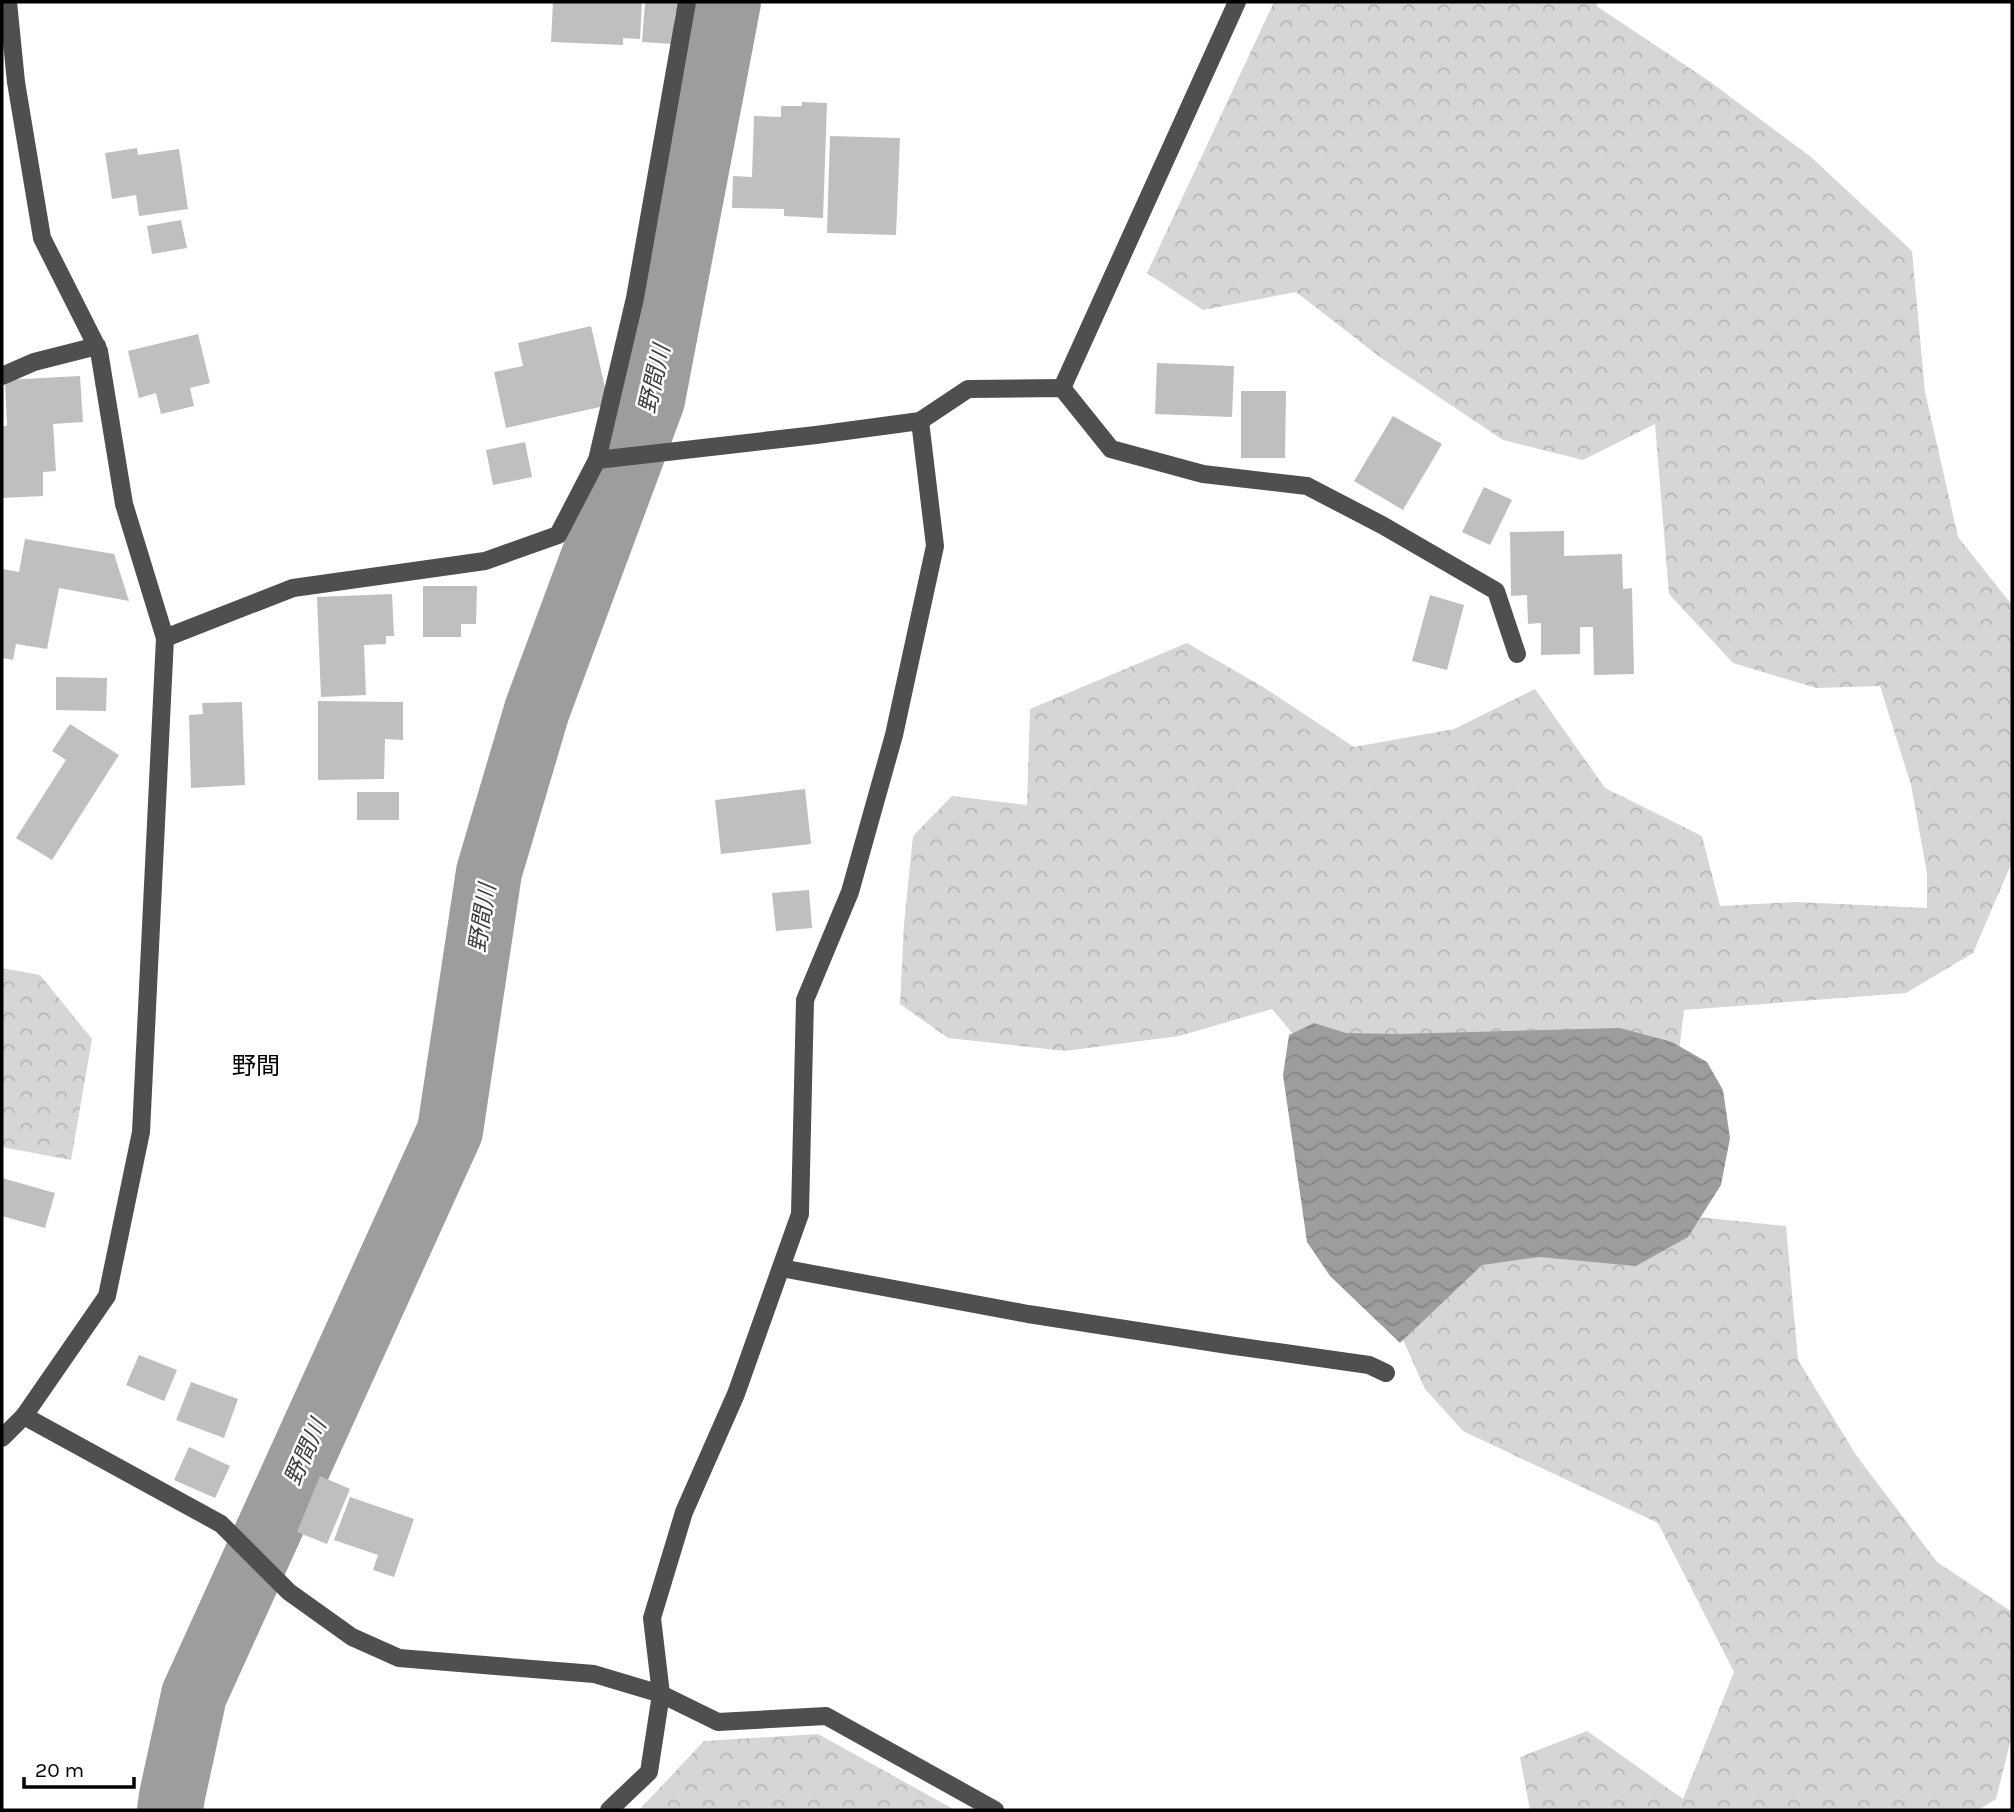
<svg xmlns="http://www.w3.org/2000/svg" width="2014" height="1812" viewBox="0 0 2014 1812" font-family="Karla,'Noto Sans JP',sans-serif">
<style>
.forest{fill:url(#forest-crowns)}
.water{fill:url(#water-waves)}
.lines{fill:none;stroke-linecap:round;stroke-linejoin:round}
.river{stroke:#9d9d9d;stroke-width:66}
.building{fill:#bfbfbf}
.minor{stroke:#4f4f4f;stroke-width:18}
.labels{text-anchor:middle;stroke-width:5;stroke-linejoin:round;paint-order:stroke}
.water-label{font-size:23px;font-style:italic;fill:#3e3e3e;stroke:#fff}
.quarter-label{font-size:24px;fill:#000;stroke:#fff}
</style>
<defs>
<pattern id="forest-crowns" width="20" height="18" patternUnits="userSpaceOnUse" patternTransform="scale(1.75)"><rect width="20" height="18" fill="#d6d6d6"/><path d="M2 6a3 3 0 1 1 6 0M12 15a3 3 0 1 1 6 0" fill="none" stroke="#b6b6b6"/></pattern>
<pattern id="water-waves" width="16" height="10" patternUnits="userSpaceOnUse" patternTransform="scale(1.75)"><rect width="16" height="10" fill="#9d9d9d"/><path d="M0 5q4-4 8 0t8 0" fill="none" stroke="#858585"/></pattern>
</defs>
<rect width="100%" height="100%" fill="#fff"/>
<g class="forest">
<polygon points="1274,2 1595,2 1598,7 1709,81 1811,157 1912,251 1925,392 1958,537 2012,605 2012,862 1973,953 1906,993 1684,1010 1660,1213 1786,1226 1798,1360 1856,1455 1937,1562 2012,1612 2012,1735 1996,1799 1978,1810 1530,1810 1520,1757 1587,1731 1683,1799 1734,1672 1658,1523 1463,1431 1425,1389 1379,1286 1340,1089 1272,1009 1179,1036 1065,1051 948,1038 900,1004 904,924 913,836 952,796 1027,805 1030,709 1187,643 1263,687 1354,747 1454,729 1535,689 1605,788 1702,836 1720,906 1796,902 1927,908 1927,873 1911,785 1880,686 1816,688 1733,663 1669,594 1655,424 1583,460 1503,440 1381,358 1296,292 1203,310 1147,273"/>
<polygon points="2,968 40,975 92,1039 71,1160 2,1147"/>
<polygon points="818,1734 955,1810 639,1810 704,1741"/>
</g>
<polygon class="water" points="1314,1023 1346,1033 1398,1034 1620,1028 1672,1042 1707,1062 1723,1090 1730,1138 1721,1185 1688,1237 1636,1266 1539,1257 1482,1265 1400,1343 1330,1276 1307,1242 1283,1075 1289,1035"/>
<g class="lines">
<polyline class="river" points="170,1810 172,1796 194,1695 450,1131 489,872 537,710 652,400 728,2"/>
</g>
<g class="building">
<polygon points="553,2 642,2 640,39 623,38 623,45 551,42"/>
<polygon points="645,2 679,2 678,14 675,14 673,44 642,42"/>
<polygon points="802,102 827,103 823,218 784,216 784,209 732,208 733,176 752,177 754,116 781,117 781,106 802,106"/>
<polygon points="830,136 900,138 896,235 827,233"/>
<polygon points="137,148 138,155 179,149 188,209 139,216 136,195 112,199 105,153"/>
<polygon points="181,220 187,248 152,254 147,226"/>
<polygon points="591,326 609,405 506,428 494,372 523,366 518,343"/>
<polygon points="198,334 210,383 190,388 194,406 161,414 156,393 139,398 128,351"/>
<polygon points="1157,363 1234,366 1232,417 1155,414"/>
<polygon points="80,376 83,422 53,424 56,471 43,472 43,496 2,498 2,426 7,426 5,380"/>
<polygon points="1241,391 1286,391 1285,458 1241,458"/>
<polygon points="1393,416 1442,444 1403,510 1354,481"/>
<polygon points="525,442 532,477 493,485 486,450"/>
<polygon points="1484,487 1512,500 1490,545 1462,532"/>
<polygon points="1564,531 1564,556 1622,554 1623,589 1632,588 1634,674 1594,675 1593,627 1580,627 1580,654 1541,655 1541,623 1528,624 1527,595 1511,596 1510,532"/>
<polygon points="25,539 114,554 129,601 59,588 47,649 16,644 13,660 2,658 2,569 19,572"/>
<polygon points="423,586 477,586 476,624 461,624 461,637 423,637"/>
<polygon points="392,594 394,636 386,636 386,644 364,645 366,695 321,697 317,597"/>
<polygon points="1430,595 1464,605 1447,670 1412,661"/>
<polygon points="56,677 107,678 106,711 56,710"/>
<polygon points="318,701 403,702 403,740 385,739 384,779 318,780"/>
<polygon points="242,702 245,785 191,788 189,715 203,714 202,703"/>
<polygon points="70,724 119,755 52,860 16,838 66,760 52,751"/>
<polygon points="805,789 811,844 721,854 715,800"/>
<rect x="357" y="792" width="42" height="28"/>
<polygon points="809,890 812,928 776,931 772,893"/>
<polygon points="2,1178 55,1193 45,1228 2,1216"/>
<polygon points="139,1355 177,1370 164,1401 126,1385"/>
<polygon points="191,1382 238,1399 224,1438 176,1420"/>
<polygon points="189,1447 230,1466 215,1498 174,1480"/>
<polygon points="320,1476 350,1489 327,1544 297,1532"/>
<polygon points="350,1497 414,1519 394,1577 373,1570 378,1555 334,1540"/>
</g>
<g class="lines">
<g class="minor">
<polyline points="2,376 34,362 97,346"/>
<polyline points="1062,388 1237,2"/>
<polyline points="597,460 816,435 920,421 968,389 1062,388 1111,449 1203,474 1307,486 1382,525 1496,591 1517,654"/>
<polyline points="165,638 293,588 485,561 558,535 597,460 635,298 687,2"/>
<polyline points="781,1268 1028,1314 1228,1345 1369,1365 1386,1373"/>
<polyline points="24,1416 221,1524 289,1592 352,1637 399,1658 594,1674 661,1694 718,1722 826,1716 995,1810"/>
<polyline points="2,1438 24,1416 107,1296 141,1132 165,638 124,504 99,351 42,238 16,82 8,2"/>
<polyline points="609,1810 649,1772 661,1694 652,1618 684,1512 736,1394 800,1214 805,1000 850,892 894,735 935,546 920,421"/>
</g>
</g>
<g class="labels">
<g class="water-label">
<text transform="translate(654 379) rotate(-77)" y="8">野間川</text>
<text transform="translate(482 918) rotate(-81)" y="8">野間川</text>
<text transform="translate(305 1452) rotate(-66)" y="8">野間川</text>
</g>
<g class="quarter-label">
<text x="256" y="1074">野間</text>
</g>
</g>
<rect width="2014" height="1812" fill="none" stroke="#000000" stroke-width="7"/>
<path d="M24 1777v10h110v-10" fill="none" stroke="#000000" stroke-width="3.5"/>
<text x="35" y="1777" font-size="21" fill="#000000" stroke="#ffffff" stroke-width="5" paint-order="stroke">20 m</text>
</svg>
